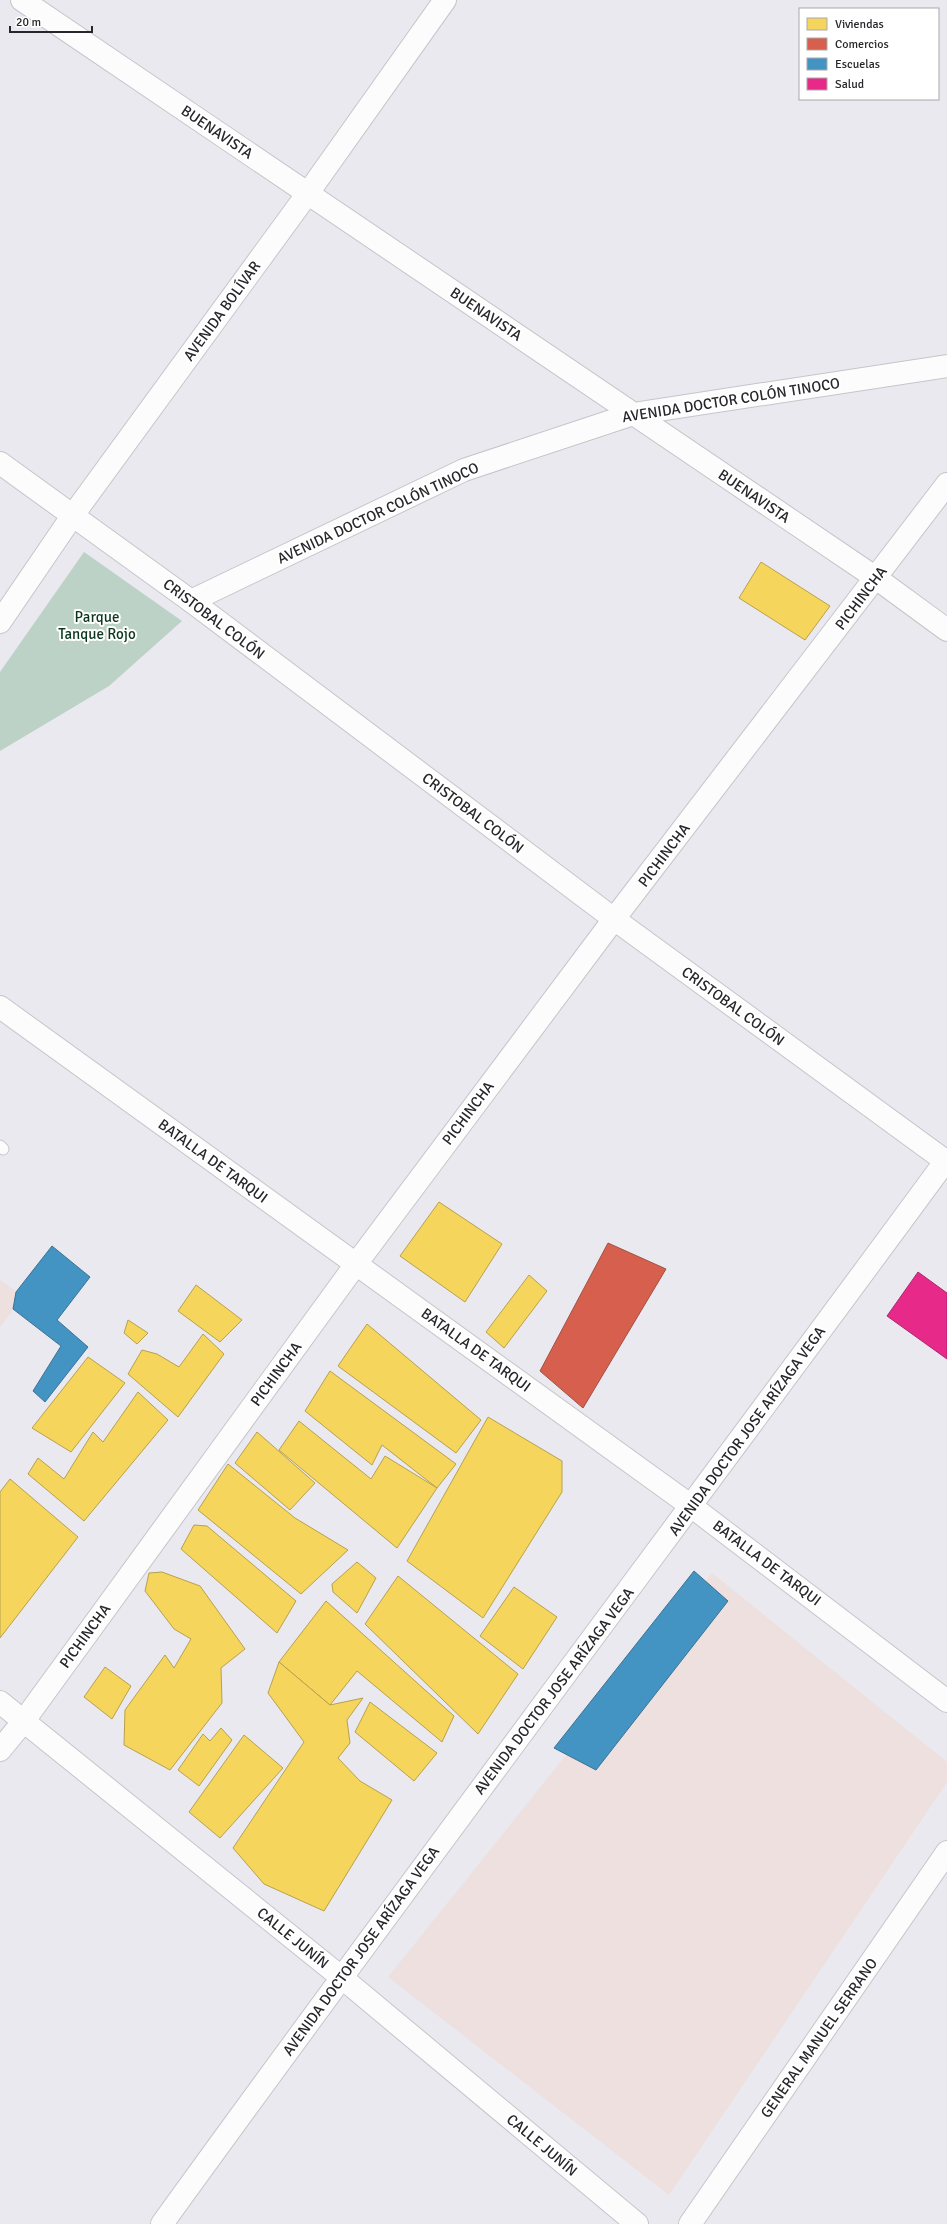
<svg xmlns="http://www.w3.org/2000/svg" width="947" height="2224" viewBox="0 0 947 2224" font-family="Signika,sans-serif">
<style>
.education{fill:#ede0de}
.green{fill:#bcd2c6}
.homes{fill:#f6d55c;stroke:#b8a14d}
.shops{fill:#d6604d;stroke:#a24f43}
.schools{fill:#4393c3;stroke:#3b7395}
.health{fill:#e7298a;stroke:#ad286e}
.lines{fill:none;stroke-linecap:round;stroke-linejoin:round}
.lane-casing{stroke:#c5c5ca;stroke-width:13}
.street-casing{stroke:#c5c5ca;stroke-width:24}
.secondary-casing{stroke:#c5c5ca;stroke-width:24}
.lane{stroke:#fcfcfd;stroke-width:11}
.street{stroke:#fcfcfd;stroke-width:22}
.secondary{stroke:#fcfcfd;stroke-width:22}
.labels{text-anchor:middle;stroke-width:4;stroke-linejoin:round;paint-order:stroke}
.street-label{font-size:15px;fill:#27272b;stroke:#fff}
.park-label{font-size:15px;fill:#0b371f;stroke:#fff}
</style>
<rect width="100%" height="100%" fill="#e9e9ef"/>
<g class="education">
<polygon points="0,1280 23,1296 0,1327"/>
<polygon points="712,1573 947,1762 947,1782 669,2195 388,1977"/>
</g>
<polygon class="green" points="84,552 182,621 109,686 0,751 0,672"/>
<g class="homes">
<polygon points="761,562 830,606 805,640 739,598"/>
<polygon points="439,1202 502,1244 465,1302 400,1256"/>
<polygon points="529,1275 547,1291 504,1348 486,1332"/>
<polygon points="196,1285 242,1320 220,1342 178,1311"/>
<polygon points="128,1320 148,1333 137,1344 124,1333"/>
<polygon points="367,1324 481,1420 456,1453 338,1366"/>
<polygon points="203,1334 224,1354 178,1417 128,1374 142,1350 157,1354 179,1367"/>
<polygon points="88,1357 125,1383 71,1452 32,1428"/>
<polygon points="330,1371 456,1464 437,1488 382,1445 372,1465 305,1411"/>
<polygon points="138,1392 168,1420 84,1521 28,1474 38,1458 64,1479 93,1432 103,1442"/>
<polygon points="488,1417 562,1461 562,1492 483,1618 407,1561"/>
<polygon points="299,1421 371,1479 385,1456 437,1488 397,1548 279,1450"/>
<polygon points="257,1432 315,1483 290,1510 235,1463"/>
<polygon points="228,1464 295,1518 348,1550 301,1594 198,1510"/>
<polygon points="10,1479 78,1537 0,1638 0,1492"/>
<polygon points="194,1525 207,1526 296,1601 277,1633 181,1549"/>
<polygon points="357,1562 376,1578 357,1613 333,1592 332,1584"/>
<polygon points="162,1572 200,1586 245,1649 221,1668 222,1703 170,1770 124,1745 125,1710 165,1655 174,1668 191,1639 174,1629 145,1591 149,1573"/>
<polygon points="398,1576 518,1674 478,1734 365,1624"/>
<polygon points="514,1587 557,1617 523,1669 480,1636"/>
<polygon points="326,1601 454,1716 442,1742 357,1671 330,1705 279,1662"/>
<polygon points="279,1662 330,1705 363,1698 347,1720 350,1743 338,1758 360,1781 392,1800 324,1911 264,1884 233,1848 304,1742 268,1693"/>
<polygon points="105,1667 131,1686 112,1719 84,1697"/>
<polygon points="370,1702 437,1753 414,1781 355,1732"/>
<polygon points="221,1728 232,1740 199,1786 178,1770 203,1734 210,1741"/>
<polygon points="244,1735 283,1768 220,1838 189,1812"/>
</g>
<polygon class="shops" points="608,1243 666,1269 583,1408 540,1371"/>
<g class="schools">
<polygon points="52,1246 90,1277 57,1320 88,1347 45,1402 33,1391 61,1346 13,1309 16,1292"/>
<polygon points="694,1571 728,1601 596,1770 554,1748"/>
</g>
<polygon class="health" points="918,1272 947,1293 947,1359 887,1316"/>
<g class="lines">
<defs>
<polyline id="lane" points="0,1146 3,1149"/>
<g id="street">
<polyline points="0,463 191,601 614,919 947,1162"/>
<polyline points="191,601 464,470 633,414 947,366"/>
<polyline points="0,622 73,515 308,193 445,0"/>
<polyline points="0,1007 687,1503 947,1701"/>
<polyline points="0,1702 341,1977 637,2224"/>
<polyline points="690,2224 947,1852"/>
</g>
<g id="secondary">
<polyline points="22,0 876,578 947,630"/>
<polyline points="0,1750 23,1722 356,1264 614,919 947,484"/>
<path d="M162 2224C420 1867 686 1514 947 1159"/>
</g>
</defs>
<use href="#lane" class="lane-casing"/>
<use href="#street" class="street-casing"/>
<use href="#secondary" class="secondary-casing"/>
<use href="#lane" class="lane"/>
<use href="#street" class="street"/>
<use href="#secondary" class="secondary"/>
</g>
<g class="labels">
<g class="street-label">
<text transform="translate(217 132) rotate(34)" y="5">BUENAVISTA</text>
<text transform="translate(222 311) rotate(-54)" y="5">AVENIDA BOLÍVAR</text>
<text transform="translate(486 314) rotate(34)" y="5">BUENAVISTA</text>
<text transform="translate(731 400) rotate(-9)" y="5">AVENIDA DOCTOR COLÓN TINOCO</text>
<text transform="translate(754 496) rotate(34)" y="5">BUENAVISTA</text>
<text transform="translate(378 513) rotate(-25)" y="5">AVENIDA DOCTOR COLÓN TINOCO</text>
<text transform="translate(861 598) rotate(-53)" y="5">PICHINCHA</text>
<text transform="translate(214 619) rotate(37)" y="5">CRISTOBAL COLÓN</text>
<text transform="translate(473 813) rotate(37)" y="5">CRISTOBAL COLÓN</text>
<text transform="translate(664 855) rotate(-53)" y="5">PICHINCHA</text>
<text transform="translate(733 1006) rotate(36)" y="5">CRISTOBAL COLÓN</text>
<text transform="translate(468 1113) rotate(-53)" y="5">PICHINCHA</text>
<text transform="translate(213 1161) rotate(36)" y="5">BATALLA DE TARQUI</text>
<text transform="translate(476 1350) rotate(36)" y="5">BATALLA DE TARQUI</text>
<text transform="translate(276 1374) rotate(-54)" y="5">PICHINCHA</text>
<text transform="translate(747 1431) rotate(-54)" y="5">AVENIDA DOCTOR JOSE ARÍZAGA VEGA</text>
<text transform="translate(767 1563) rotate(37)" y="5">BATALLA DE TARQUI</text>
<text transform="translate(85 1636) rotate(-54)" y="5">PICHINCHA</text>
<text transform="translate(554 1691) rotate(-53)" y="5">AVENIDA DOCTOR JOSE ARÍZAGA VEGA</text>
<text transform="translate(293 1938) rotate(39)" y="5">CALLE JUNÍN</text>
<text transform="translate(361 1951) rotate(-54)" y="5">AVENIDA DOCTOR JOSE ARÍZAGA VEGA</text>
<text transform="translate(819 2038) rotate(-55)" y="5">GENERAL MANUEL SERRANO</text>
<text transform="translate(542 2145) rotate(40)" y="5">CALLE JUNÍN</text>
</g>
<g class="park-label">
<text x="97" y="622">Parque<tspan x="97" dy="17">Tanque Rojo</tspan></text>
</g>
</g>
<rect x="799" y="8" width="140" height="92" fill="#ffffff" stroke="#a9a9aa"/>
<rect x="807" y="18" width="20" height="12" fill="#f6d55c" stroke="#a9a9aa"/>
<text x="835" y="28" font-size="12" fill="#27272b">Viviendas</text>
<rect x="807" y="38" width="20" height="12" fill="#d6604d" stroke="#a9a9aa"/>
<text x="835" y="48" font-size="12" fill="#27272b">Comercios</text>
<rect x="807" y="58" width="20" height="12" fill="#4393c3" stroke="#a9a9aa"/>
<text x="835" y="68" font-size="12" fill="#27272b">Escuelas</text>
<rect x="807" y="78" width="20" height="12" fill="#e7298a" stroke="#a9a9aa"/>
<text x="835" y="88" font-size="12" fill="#27272b">Salud</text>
<path d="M10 26v6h82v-6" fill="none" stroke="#27272b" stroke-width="2"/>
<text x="16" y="26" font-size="12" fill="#27272b" stroke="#ffffff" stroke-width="3" paint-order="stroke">20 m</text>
</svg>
